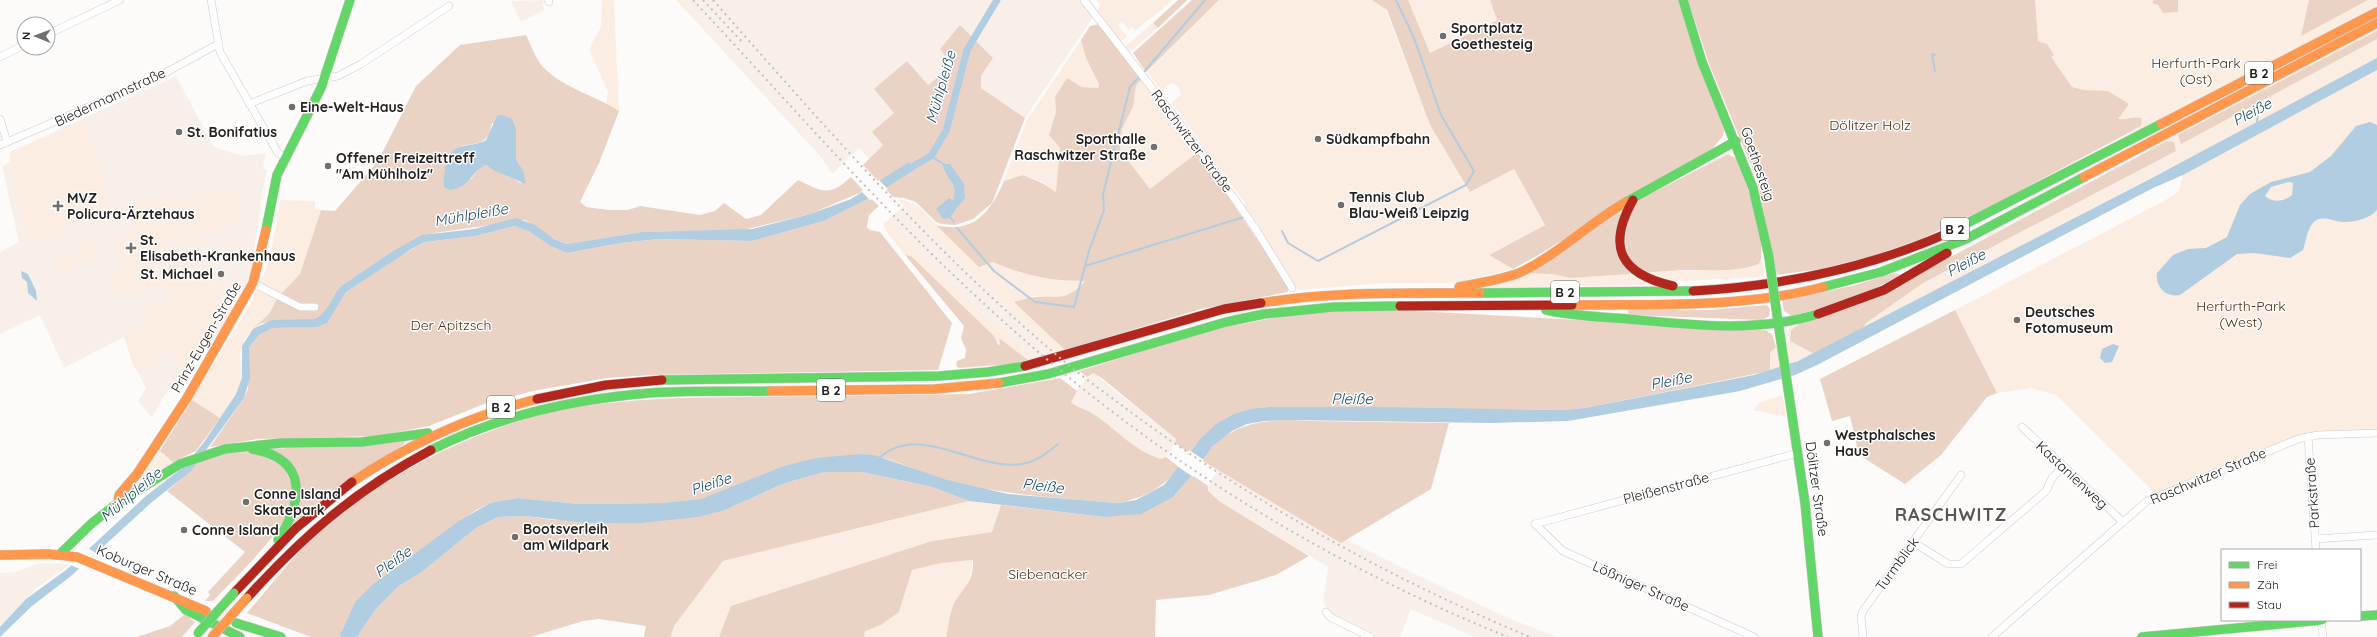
<svg xmlns="http://www.w3.org/2000/svg" width="2377" height="637" viewBox="0 0 2377 637" font-family="Quicksand,sans-serif">
<style>
.built{fill:#f8efe9}
.green{fill:#fcede3}
.forest{fill:#ead3c4;fill-rule:evenodd}
.water{fill:#b1cde1;fill-rule:evenodd}
.pier{fill:#fdfbfa}
.lines{fill:none;stroke-linecap:round;stroke-linejoin:round}
.stream{stroke:#b1cde1;stroke-width:2}
.canal{stroke:#b1cde1;stroke-width:7}
.street-casing{stroke:#cccac8;stroke-width:8}
.fast-casing{stroke:#cccac8;stroke-width:10}
.slow-casing{stroke:#cccac8;stroke-width:10}
.jam-casing{stroke:#cccac8;stroke-width:10}
.street{stroke:#fffefe;stroke-width:7}
.fast{stroke:#63d668;stroke-width:9}
.slow{stroke:#ff974d;stroke-width:9}
.jam{stroke:#b3261e;stroke-width:9}
.rail{stroke:#c1c0c0;stroke-width:2;stroke-dasharray:2 4;stroke-linecap:butt}
.fast-bridge-casing{stroke:#cccac8;stroke-width:10;stroke-linecap:butt}
.slow-bridge-casing{stroke:#cccac8;stroke-width:10;stroke-linecap:butt}
.fast-bridge{stroke:#63d668;stroke-width:9}
.slow-bridge{stroke:#ff974d;stroke-width:9}
.poi-dot{fill:#716e6c;stroke:#fff;stroke-width:1.5}
.labels{text-anchor:middle;stroke-width:3;stroke-linejoin:round;paint-order:stroke}
.shield{fill:#fff;stroke:#666463;stroke-width:1}
.shield-label{font-size:13px;font-weight:bold;fill:#252220}
.poi-label{font-size:14px;font-weight:bold;fill:#252220;stroke:#fff;text-anchor:start}
.park-label{font-size:14px;fill:#552e0f;stroke:#fff}
.street-label{font-size:14px;fill:#252220;stroke:#fff}
.water-label{font-size:15px;font-style:italic;fill:#194b68;stroke:#fff}
.district-label{font-size:18px;font-weight:bold;letter-spacing:1px;fill:#5b5450;stroke:#fff}
</style>
<rect width="100%" height="100%" fill="#fdfbfa"/>
<g class="built">
<polygon points="543,0 544,3 542,4 545,10 521,22 511,1"/>
<polygon points="676,0 1084,0 1095,14 1025,118 981,88 981,76 993,58 960,26 953,65 928,85 874,89 894,113 883,145 869,159 859,148 832,174 820,156"/>
<polygon points="176,76 214,147 243,156 266,153 263,169 267,170 262,194 250,280 233,300 232,310 220,331 164,396 152,418 138,401 146,388 130,357 124,337 64,368 40,315 0,334 0,252 19,242 2,166 10,162 10,152"/>
<polygon points="908,202 919,207 1065,350 1028,360 883,224"/>
<polygon points="1093,373 1176,439 1175,443 1166,457 1162,459 1146,455 1089,412 1076,407 1071,402 1072,397 1090,374"/>
<polygon points="1221,470 1347,540 1423,578 1508,618 1557,637 1474,637 1411,609 1400,637 1370,637 1326,612 1328,609 1323,602 1328,567 1219,501 1207,491 1208,486 1217,471"/>
<polygon points="40,563 70,564 38,587 0,627 0,573 15,572"/>
</g>
<g class="green">
<polygon points="602,0 614,0 619,111 606,103 608,92 589,49 601,26"/>
<polygon points="1096,0 1173,0 1135,31 1132,27 1129,30 1122,22 1118,25 1127,37 1120,42 1098,11 1100,4"/>
<path d="M1219 0H1382L1430 125 1470 192 1514 169 1545 225 1489 255 1513 269 1457 283H1386L1298 290 1253 217 1251 218 1244 208 1245 203 1171 102 1181 95C1180 89 1178 85 1171 83L1162 91 1147 72Z"/>
<polygon points="1408,0 1490,0 1497,19 1430,53"/>
<polygon points="1688,0 2377,0 2377,433 2318,435 2157,495 2056,395 2031,388 1997,393 1955,310 2164,201 2179,191 2183,175 2179,163 1863,329 1866,323 1923,283 1990,247 2167,141 2150,150 2138,129 1940,230 1777,275 1757,179 1710,66"/>
<polygon points="1153,23 1158,28 1129,53 1124,47"/>
<polygon points="1081,40 1086,58 1100,84 1097,88 1082,87 1055,97 1056,112 1049,135 1060,148 1056,192 1042,182 1023,175 1004,181 1026,122"/>
<polygon points="1142,79 1198,152 1150,189 1120,150 1122,129 1133,107 1136,85"/>
<polygon points="85,122 99,157 96,158 110,187 105,193 109,206 102,207 93,214 30,244 10,152"/>
<path d="M210 191H228L240 193 237 223C227 222 217 224 213 234L168 238 172 250 194 251 204 261 207 282 231 306 230 316 186 371 164 351 160 355 157 352 150 358 152 361 142 368 135 369 124 336 144 326 149 314 147 308 158 309V304L172 305 174 296 167 295 164 288 149 287 147 293C138 294 116 291 110 295V278L127 269 109 231 111 229 114 236 126 237 131 223 129 217V207L147 199 150 206 173 198 175 202Z"/>
<path d="M898 199C916 197 964 253 979 267L993 262C1027 276 1049 281 1085 281L1071 293 1058 298 1034 296 1014 302 1065 350 1057 352 964 266Z"/>
<path d="M280 200 315 201V209L321 210 300 274 278 297 269 314 244 339 240 355 242 378 240 386 220 418 192 400C216 356 250 314 267 266 274 245 276 222 280 200Z"/>
<polygon points="888,220 975,307 1036,358 1028,360 999,339 1000,345 994,336 911,256 905,255 886,231 883,224"/>
<polygon points="90,241 97,256 79,263 80,258 73,249"/>
<polygon points="70,251 71,261 75,265 61,271 55,258"/>
<polygon points="1762,258 1764,276 1757,277 1667,282 1641,273 1752,267 1759,264"/>
<polygon points="1523,273 1552,274 1570,278 1630,274 1647,285 1488,288 1488,284"/>
<polygon points="1799,324 1791,330 1796,344 1814,354 1770,371 1770,353 1776,347 1790,341 1786,330"/>
<polygon points="1783,395 1786,417 1753,410 1760,402"/>
<polygon points="160,451 173,462 136,485"/>
<polygon points="969,501 1001,505 993,532 932,541 732,606 719,637 671,637 674,626 723,561"/>
<polygon points="973,560 967,588 952,609 946,637 864,637 865,631 881,625 899,612 912,570 941,563"/>
</g>
<g class="forest">
<polygon points="1178,0 1187,0 1158,28 1153,23"/>
<polygon points="1192,0 1219,0 1146,72 1133,53"/>
<polygon points="1372,0 1408,0 1430,53 1497,20 1490,0 1678,0 1701,72 1724,130 1723,136 1713,148 1540,254 1513,269 1489,255 1545,225 1514,169 1470,192 1430,125 1387,10"/>
<path d="M1688 0H2035L2038 41 2047 44 2054 55 2051 57 2072 87 2084 90 2108 91 2129 104 2118 119C2127 120 2133 116 2142 118L2141 126 1999 202 1921 239 1869 257 1821 269 1777 275 1757 179 1710 66Z"/>
<polygon points="2154,0 2178,0 2178,12 2163,13 2158,5 2152,3"/>
<polygon points="2309,0 2368,0 2301,36"/>
<path d="M1099 24 1142 79 1136 85 1133 107 1122 129 1120 150 1150 189 1198 152 1288 285V292L1201 309 1065 350 1014 302C1021 300 1029 297 1036 297 1060 296 1066 301 1085 281 1050 281 1026 276 993 262L979 267 937 226C943 226 950 228 956 227 982 225 995 202 1004 181L1023 175 1042 183 1056 192 1060 148 1049 135 1056 112 1055 97 1067 78 1082 87 1098 88 1099 84 1086 58 1081 40 1090 26Z"/>
<polygon points="960,25 993,58 981,76 981,88 1025,118 992,203 973,219 955,225 942,224 936,222 916,202 904,198 893,197 863,165 883,145 872,132 894,113 874,89 907,61 928,85 953,65 940,49"/>
<polygon points="2377,31 2377,39 2181,144 2178,135"/>
<path d="M526 35C531 45 536 60 544 68 565 89 595 95 619 111L599 163 580 202 586 207 609 210H628L640 206 700 215 715 211 724 203 746 219 761 215 798 180C823 192 829 197 851 177L864 191 810 214 743 230 642 232 568 244 554 239 525 220 434 233 391 252 341 286 322 316 316 319 262 323 253 329 269 314 278 297 300 274 321 210 335 211 378 161 416 86 460 45ZM492 123 516 129V159L523 170 521 183 486 165 480 167 470 180 461 146C480 143 488 144 492 123Z"/>
<polygon points="2167,141 2174,142 2176,151 1923,283 1866,323 1863,329 1814,354 1790,341 1791,330 1799,324 1930,268"/>
<path d="M1728 154 1737 159C1745 180 1769 245 1759 264 1739 272 1713 270 1691 270 1675 270 1658 272 1641 273 1618 253 1625 227 1635 202Z"/>
<polygon points="870,198 879,206 869,215 867,227 870,230 880,232 952,323 938,370 651,375 607,378 533,391 484,404 429,426 377,436 257,439 210,447 244,398 248,389 249,348 259,335 273,328 306,327 332,314 346,292 395,259 425,242 476,236 515,226 530,232 550,246 567,253 621,243 659,239 752,241 824,221"/>
<polygon points="1620,210 1630,274 1570,278 1552,274 1523,273"/>
<polygon points="905,255 911,256 994,336 998,344 1000,345 999,338 1028,360 1010,364 959,368 956,366 957,361 965,358 966,349 961,339 964,326"/>
<polygon points="1894,273 1902,275 1852,299 1792,316 1784,311 1782,300 1852,286"/>
<polygon points="1767,305 1770,309 1769,316 1762,320 1629,315 1628,310 1710,310"/>
<path d="M1379 309 1765 330 1772 334 1776 347 1770 353V371L1584 408 1562 410 1268 407C1233 412 1211 424 1189 453L1175 443 1176 439 1103 379 1093 373 1087 377 1079 371 1215 329 1290 315Z"/>
<polygon points="1955,310 1997,393 1987,397 1941,455 1905,484 1859,455 1850,416 1832,421 1820,379"/>
<path d="M1060 378 1077 391 1071 402C1077 408 1083 408 1090 412 1115 427 1133 451 1161 459L1166 457 1179 467C1163 488 1144 498 1118 503 1061 498 1004 495 948 481 919 473 891 456 861 454L701 499 661 503 580 504 518 498 490 503 476 510 396 567 355 602 339 637H311L247 613C269 588 288 562 313 538 377 477 479 426 566 409 603 402 640 400 678 398L969 394Z"/>
<polygon points="192,400 220,418 196,451 173,462 160,451"/>
<path d="M1290 420 1310 421 1449 423 1431 489 1341 543 1201 460C1227 427 1250 421 1290 420Z"/>
<polygon points="405,441 404,444 291,525 301,491 271,449"/>
<path d="M250 452 260 454 285 468C287 475 292 484 293 491 296 523 234 578 213 601H205L210 595 208 592 245 552 167 491C178 483 189 469 197 463 211 453 234 453 250 452Z"/>
<polygon points="825,472 862,472 932,487 969,501 723,561 674,626 671,637 644,637 646,626 599,619 583,621 531,637 357,637 375,610 399,586 422,572 476,528 498,517 525,516 554,520 725,510 785,483"/>
<path d="M1192 475 1208 486V491L1219 501 1309 556 1276 575 1209 595 1156 600 1155 637H946C948 628 949 618 952 609 959 589 974 586 973 560L941 563 912 570 899 612 881 625 865 631 864 637H719L731 606 932 541 992 532 1001 505 1104 517 1173 497Z"/>
<polygon points="185,614 195,622 182,637 137,637 170,626"/>
</g>
<g class="water">
<polygon points="2377,58 2377,70 2183,175 2153,188 1819,364 1795,375 1740,391 1568,421 1491,423 1290,420 1265,421 1247,424 1232,431 1212,447 1192,475 1173,497 1141,514 1104,517 969,501 932,487 862,472 825,472 785,483 725,510 698,517 641,523 587,523 525,516 498,517 476,528 422,572 399,586 375,610 357,637 339,637 355,602 372,585 459,521 490,503 506,500 518,498 580,504 661,503 701,499 784,466 816,458 861,454 874,455 947,480 1008,494 1118,503 1136,500 1164,485 1201,438 1216,424 1234,414 1251,409 1268,407 1377,407 1562,410 1584,408 1754,375 1798,361 2148,180"/>
<path d="M502 115 512 119 516 129V159L523 170 526 184 495 171 486 165C471 170 472 187 450 190L444 187C443 179 444 173 446 165 453 139 467 150 486 140L497 116Z"/>
<path d="M2370 122 2377 125V210C2371 218 2355 222 2346 222 2335 223 2322 213 2313 223 2307 229 2306 242 2303 250L2290 258 2254 253 2237 254 2180 295C2166 298 2155 287 2157 273L2173 255 2188 249 2206 248 2227 237 2240 205 2250 194 2271 182 2310 172 2331 156 2356 126ZM2289 182 2293 183 2292 195C2284 202 2272 203 2265 196L2271 187Z"/>
<path d="M909 162 914 170 870 198 824 221 752 241 659 239 621 243 567 253 550 246 530 232 515 226 476 236 425 242 410 250 346 292 327 323 317 327 273 328 259 335 249 348 250 378 244 398 191 471 152 502 71 576 32 606 0 637V627L26 599 66 570 147 495 185 466 204 442 236 394 242 378V346L253 329 272 320 315 319C328 313 332 296 341 286L391 252 422 235 474 229 516 218 535 225 554 239 567 244 642 232 752 229 810 214 851 199Z"/>
<path d="M943 164H950L964 184 965 198 949 218 943 219 936 209 949 198 953 200C960 183 944 178 943 164Z"/>
<polygon points="21,271 28,274 36,291 37,301 28,293 27,282 22,278"/>
<polygon points="2113,344 2119,346 2112,362 2105,363 2100,358 2102,349"/>
</g>
<g class="pier">
<polygon points="879,180 888,189 870,200 861,191"/>
<polygon points="1189,450 1204,460 1193,477 1177,466"/>
<polygon points="86,547 96,553 80,569 70,565"/>
</g>
<g class="lines">
<g class="stream">
<polyline points="1935,71 1932,54 1935,55"/>
<polyline points="1144,72 1205,0"/>
<polyline points="2257,122 2259,105"/>
<polyline points="931,156 945,165"/>
<polyline points="950,217 954,222"/>
<polyline points="957,228 994,271 1035,302 1074,307 1089,251 1104,210 1103,194 1130,87 1140,76"/>
<polyline points="1282,231 1288,243 1318,261 1466,185 1474,171 1441,115 1414,38 1396,0"/>
<polyline points="1085,266 1244,217"/>
<path d="M878 459C920 420 975 472 1022 464 1036 462 1047 453 1058 444"/>
</g>
<polyline class="canal" points="903,172 931,156 946,131 967,50 997,0"/>
<defs>
<g id="street">
<polyline points="211,0 220,52 278,153 285,157"/>
<polyline points="548,0 549,2"/>
<polyline points="1084,0 1200,150 1255,228 1292,288"/>
<polyline points="48,34 120,0"/>
<polyline points="0,57 24,45"/>
<polyline points="249,104 307,81 338,76 361,64 449,6"/>
<polyline points="0,119 7,142"/>
<polyline points="0,145 156,78 218,44"/>
<polyline points="253,283 300,307 315,307"/>
<polyline points="2022,427 2123,522"/>
<polyline points="2308,437 2316,550"/>
<polyline points="1535,524 1798,453"/>
<polyline points="1535,524 1563,551 1754,637"/>
<polyline points="2315,539 2377,535"/>
<polyline points="1913,542 1948,564 1961,564 2046,491 2052,478 2063,467"/>
<polyline points="1326,612 1330,617 1370,637"/>
<polyline points="2321,620 2323,637"/>
<polyline points="1863,637 1861,616 1863,611 1961,475"/>
<polyline points="1992,637 2147,501 2298,439 2318,435 2377,433"/>
</g>
<g id="fast">
<polyline points="1683,0 1702,62 1753,188 1769,257"/>
<polyline points="1626,202 1736,141"/>
<polyline points="266,230 277,175 321,88 350,0"/>
<polyline points="1948,233 2161,124"/>
<polyline points="1823,287 1881,272 1966,239 2084,177"/>
<polyline points="1480,293 1693,291"/>
<polyline points="1776,308 1805,503 1818,637"/>
<path d="M1546 310C1573 316 1601 317 1628 319 1691 325 1757 333 1818 314"/>
<polyline points="662,380 939,376 988,372 1025,366"/>
<polyline points="999,383 1048,374 1226,322 1264,314 1334,307 1400,306"/>
<path d="M252 449C309 459 303 501 278 540"/>
<path d="M431 450C498 416 575 399 650 393 690 390 731 392 771 391"/>
<polyline points="118,503 180,464 225,449 281,443 362,442 428,433"/>
<polyline points="60,554 92,523 123,499"/>
<polyline points="174,596 186,610 240,637"/>
<polyline points="2360,616 2377,615"/>
<polyline points="236,623 281,637"/>
<polyline points="2142,637 2322,620"/>
</g>
<g id="slow">
<polyline points="2161,124 2377,12"/>
<polyline points="2084,177 2377,23"/>
<path d="M1459 287C1478 283 1501 280 1519 273 1558 255 1589 223 1626 202"/>
<path d="M1261 303C1333 291 1407 293 1480 293"/>
<path d="M1572 305C1654 304 1744 308 1823 287"/>
<polyline points="771,391 935,389 999,383"/>
<path d="M352 482C409 444 470 416 537 399"/>
<polyline points="118,503 119,495 137,474 187,398 253,283 266,230"/>
<polyline points="0,555 48,554 77,557 206,611"/>
</g>
<g id="jam">
<path d="M1633 200C1606 248 1621 274 1673 286"/>
<path d="M1693 291C1782 286 1866 269 1948 233"/>
<polyline points="1400,306 1572,305"/>
<polyline points="1818,314 1884,290 1947,253"/>
<polyline points="1025,366 1224,309 1261,303"/>
<polyline points="537,399 606,385 662,380"/>
<polyline points="234,593 296,528 352,482"/>
<path d="M247 598C304 535 356 490 431 450"/>
</g>
</defs>
<use href="#street" class="street-casing"/>
<use href="#fast" class="fast-casing"/>
<use href="#slow" class="slow-casing"/>
<use href="#jam" class="jam-casing"/>
<use href="#street" class="street"/>
<use href="#fast" class="fast"/>
<use href="#slow" class="slow"/>
<use href="#jam" class="jam"/>
<g class="rail">
<path d="M693 0C794 108 892 222 1003 321 1150 454 1324 563 1508 637"/>
<polyline points="703,0 743,43"/>
<path d="M713 0C824 126 935 254 1065 362 1086 380 1110 396 1132 413 1256 504 1389 578 1530 637"/>
</g>
<defs>
<g id="fast-bridge">
<polyline points="1769,257 1776,308"/>
<polyline points="198,633 234,593"/>
</g>
<polyline id="slow-bridge" points="212,637 247,598"/>
</defs>
<use href="#fast-bridge" class="fast-bridge-casing"/>
<use href="#slow-bridge" class="slow-bridge-casing"/>
<use href="#fast-bridge" class="fast-bridge"/>
<use href="#slow-bridge" class="slow-bridge"/>
</g>
<g class="poi-dot">
<circle cx="1443" cy="36" r="4"/>
<circle cx="292" cy="107" r="4"/>
<circle cx="179" cy="132" r="4"/>
<circle cx="1318" cy="139" r="4"/>
<circle cx="1154" cy="147" r="4"/>
<circle cx="328" cy="166" r="4"/>
<circle cx="1341" cy="205" r="4"/>
<path d="M56 200h4v4h4v4h-4v4h-4v-4h-4v-4h4z"/>
<path d="M129 242h4v4h4v4h-4v4h-4v-4h-4v-4h4z"/>
<circle cx="221" cy="274" r="4"/>
<circle cx="2017" cy="320" r="4"/>
<circle cx="1827" cy="443" r="4"/>
<circle cx="246" cy="502" r="4"/>
<circle cx="184" cy="530" r="4"/>
<circle cx="515" cy="537" r="4"/>
</g>
<g class="labels">
<g class="shield">
<rect x="2245" y="62" width="28" height="22" rx="3"/>
<rect x="1941" y="218" width="28" height="22" rx="3"/>
<rect x="1551" y="281" width="28" height="22" rx="3"/>
<rect x="817" y="379" width="28" height="22" rx="3"/>
<rect x="487" y="396" width="28" height="22" rx="3"/>
</g>
<g class="shield-label">
<text x="2259" y="78">B 2</text>
<text x="1955" y="234">B 2</text>
<text x="1565" y="297">B 2</text>
<text x="831" y="395">B 2</text>
<text x="501" y="412">B 2</text>
</g>
<g class="poi-label">
<text x="1451" y="33">Sportplatz<tspan x="1451" dy="16">Goethesteig</tspan></text>
<text x="300" y="112">Eine-Welt-Haus</text>
<text x="187" y="137">St. Bonifatius</text>
<text x="1146" y="144" text-anchor="end">Sporthalle<tspan x="1146" dy="16">Raschwitzer Straße</tspan></text>
<text x="1326" y="144">Südkampfbahn</text>
<text x="336" y="163">Offener Freizeittreff<tspan x="336" dy="16">"Am Mühlholz"</tspan></text>
<text x="1349" y="202">Tennis Club<tspan x="1349" dy="16">Blau-Weiß Leipzig</tspan></text>
<text x="67" y="203">MVZ<tspan x="67" dy="16">Policura-Ärztehaus</tspan></text>
<text x="140" y="245">St.<tspan x="140" dy="16">Elisabeth-Krankenhaus</tspan></text>
<text x="213" y="279" text-anchor="end">St. Michael</text>
<text x="2025" y="317">Deutsches<tspan x="2025" dy="16">Fotomuseum</tspan></text>
<text x="1835" y="440">Westphalsches<tspan x="1835" dy="16">Haus</tspan></text>
<text x="254" y="499">Conne Island<tspan x="254" dy="16">Skatepark</tspan></text>
<text x="523" y="534">Bootsverleih<tspan x="523" dy="16">am Wildpark</tspan></text>
<text x="192" y="535">Conne Island</text>
</g>
<g class="park-label">
<text x="2196" y="68">Herfurth-Park<tspan x="2196" dy="16">(Ost)</tspan></text>
<text x="1870" y="130">Dölitzer Holz</text>
<text x="2241" y="311">Herfurth-Park<tspan x="2241" dy="16">(West)</tspan></text>
<text x="451" y="330">Der Apitzsch</text>
<text x="1048" y="579">Siebenacker</text>
</g>
<g class="street-label">
<text transform="translate(110 97) rotate(-25)" y="5">Biedermannstraße</text>
<text transform="translate(1192 141) rotate(53)" y="5">Raschwitzer Straße</text>
<text transform="translate(1758 164) rotate(71)" y="5">Goethesteig</text>
<text transform="translate(206 337) rotate(-60)" y="5">Prinz-Eugen-Straße</text>
<text transform="translate(2072 475) rotate(43)" y="5">Kastanienweg</text>
<text transform="translate(2208 476) rotate(-23)" y="5">Raschwitzer Straße</text>
<text transform="translate(1666 488) rotate(-15)" y="5">Pleißenstraße</text>
<text transform="translate(1817 489) rotate(82)" y="5">Dölitzer Straße</text>
<text transform="translate(2312 493) rotate(-94)" y="5">Parkstraße</text>
<text transform="translate(1897 564) rotate(-54)" y="5">Turmblick</text>
<text transform="translate(147 570) rotate(23)" y="5">Koburger Straße</text>
<text transform="translate(1641 586) rotate(24)" y="5">Lößniger Straße</text>
</g>
<g class="water-label">
<text transform="translate(941 87) rotate(-74)" y="5">Mühlpleiße</text>
<text transform="translate(2252 112) rotate(-28)" y="5">Pleiße</text>
<text transform="translate(471 215) rotate(-10)" y="5">Mühlpleiße</text>
<text transform="translate(1966 263) rotate(-28)" y="5">Pleiße</text>
<text transform="translate(1671 381) rotate(-11)" y="5">Pleiße</text>
<text x="1352" y="404">Pleiße</text>
<text transform="translate(711 484) rotate(-18)" y="5">Pleiße</text>
<text transform="translate(1043 486) rotate(7)" y="5">Pleiße</text>
<text transform="translate(131 495) rotate(-40)" y="5">Mühlpleiße</text>
<text transform="translate(393 562) rotate(-36)" y="5">Pleiße</text>
</g>
<g class="district-label">
<text x="1951" y="521">RASCHWITZ</text>
</g>
</g>
<rect x="2221" y="549" width="140" height="72" fill="#ffffff" stroke="#a8a7a6"/>
<rect x="2229" y="562" width="20" height="6" fill="#63d668" stroke="#a8a7a6"/>
<text x="2257" y="569" font-size="12" fill="#252220">Frei</text>
<rect x="2229" y="582" width="20" height="6" fill="#ff974d" stroke="#a8a7a6"/>
<text x="2257" y="589" font-size="12" fill="#252220">Zäh</text>
<rect x="2229" y="602" width="20" height="6" fill="#b3261e" stroke="#a8a7a6"/>
<text x="2257" y="609" font-size="12" fill="#252220">Stau</text>
<g transform="translate(36 36) rotate(271)"><circle r="19" fill="#ffffff" stroke="#a8a7a6"/>
<path d="M0-3L7 15L0 10L-7 15Z" fill="#716e6c"/>
<text y="-6" font-size="11" font-weight="bold" text-anchor="middle" fill="#252220">N</text>
</g>
</svg>
